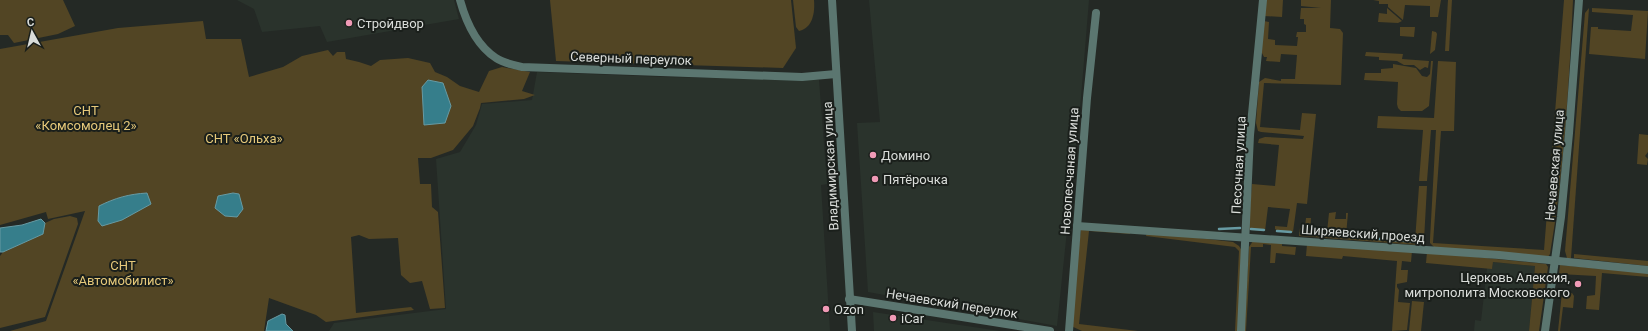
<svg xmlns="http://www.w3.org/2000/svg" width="1648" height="331" viewBox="0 0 1648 331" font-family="Roboto,sans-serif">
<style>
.built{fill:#2a332c}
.green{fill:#524524}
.water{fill:#367e8b;stroke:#679aa3}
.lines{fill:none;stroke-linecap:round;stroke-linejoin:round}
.stream{stroke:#679aa3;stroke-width:2.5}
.minor{stroke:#5b7670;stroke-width:8}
.tertiary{stroke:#5b7670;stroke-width:8}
.poi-dot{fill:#f09ab6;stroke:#1a1f1b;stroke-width:1.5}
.labels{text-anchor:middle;stroke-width:4;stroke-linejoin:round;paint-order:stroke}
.poi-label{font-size:13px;fill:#daddda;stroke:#1a1f1b;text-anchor:start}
.street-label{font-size:13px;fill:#daddda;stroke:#1a1f1b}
.park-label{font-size:13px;fill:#e6c97a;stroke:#1a1f1b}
</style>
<rect width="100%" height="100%" fill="#242925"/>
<g class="built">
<polygon points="237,0 454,0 459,19 327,42 320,26 262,32 254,9"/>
<polygon points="869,0 1089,0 1081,97 1057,326 868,292 857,123 880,122"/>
<polygon points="537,72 664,77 819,80 827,184 821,185 830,331 329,331 334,323 446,309 436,159 460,152 476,125 482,104 532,100"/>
<polygon points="1493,262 1535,266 1529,331 1474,331 1475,320 1481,321 1487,268 1492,268"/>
<polygon points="873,312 1000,331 874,331"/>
</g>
<g class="green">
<polygon points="0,0 63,0 75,26 58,34 14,43 8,35 0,35"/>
<polygon points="550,0 791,0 796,48 783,68 556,61"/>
<path d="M793 0H814C815 12 813 28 799 31L796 27Z"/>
<polygon points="1265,0 1283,0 1282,17 1264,16"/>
<polygon points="1301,0 1331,0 1330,28 1340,29 1343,33 1341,85 1264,83 1260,127 1300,130 1302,113 1316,114 1307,204 1297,203 1293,232 1278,231 1275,229 1275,226 1287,227 1290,209 1268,207 1265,231 1250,230 1248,228 1252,184 1275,186 1279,145 1258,143 1259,139 1265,137 1303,139 1304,136 1261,132 1258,131 1256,123 1259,82 1265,78 1281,81 1281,79 1295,79 1297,55 1281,54 1280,62 1266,61 1267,57 1264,57 1261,51 1264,21 1269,22 1268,39 1275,40 1275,45 1297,46 1298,37 1296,37 1297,32 1306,32 1306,25 1304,24 1304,19 1300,19 1301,8 1321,8 1301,6"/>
<polygon points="1373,0 1441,0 1438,17 1430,17 1430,6 1405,5 1403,20 1388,7 1388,4 1379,4 1379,1"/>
<polygon points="1448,0 1452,0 1449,51 1445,51"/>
<path d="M1564 0H1573C1569 85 1564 171 1550 254L1548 257 1434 247 1430 243V239L1436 130H1431L1427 181H1419L1423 130 1377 128 1378 116 1434 118 1438 61 1456 62 1454 131H1441L1433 243 1544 250Z"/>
<polygon points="1387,8 1402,21 1398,23 1378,22 1379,13 1387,14"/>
<polygon points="1589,8 1571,258 1567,258 1565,251 1585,13"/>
<polygon points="1592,8 1648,11 1645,59 1589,54 1591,27 1598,27 1598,29 1631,31 1633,15 1592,12"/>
<polygon points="203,21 206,39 241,39 249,77 283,67 302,56 328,50 333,56 337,52 345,52 346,59 359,62 371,66 380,60 408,58 430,63 435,72 447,77 460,86 479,92 489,71 502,67 530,72 522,91 535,95 524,99 481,103 480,108 473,126 453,150 431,158 418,158 420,184 431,184 432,207 438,212 445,308 430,309 422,281 410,283 401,275 398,238 369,239 359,235 351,237 356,313 411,307 414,310 326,322 316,315 269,298 264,331 10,331 46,321 85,211 48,219 46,212 0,225 0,49 118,28"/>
<polygon points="1400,27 1415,27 1414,37 1400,36"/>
<polygon points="1432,31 1436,32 1437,34 1435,50 1430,54"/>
<polygon points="1366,52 1403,54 1402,59 1429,61 1428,68 1425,67 1420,70 1414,65 1404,65 1397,61 1379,60 1379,57 1365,56"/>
<polygon points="1431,61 1433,61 1429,106 1422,111 1401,111 1398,108 1397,104 1398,82 1364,80 1365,73 1381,73 1381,69 1393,68 1393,64 1416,68 1422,76 1427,77 1430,74"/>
<polygon points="1639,134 1648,135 1648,152 1645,156 1648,159 1647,165 1637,164"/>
<polygon points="1419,186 1427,186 1424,240 1422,243 1418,245 1299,236 1300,228 1305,228 1306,218 1311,218 1310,231 1327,232 1329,213 1336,212 1335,219 1346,219 1346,213 1348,213 1346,235 1415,241"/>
<polygon points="70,216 77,218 78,224 45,317 0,328 0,256 3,252 43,234 45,223 54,219"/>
<polygon points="1081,230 1131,231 1130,234 1089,231 1079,324 1138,331 1082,331 1071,326 1076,265"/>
<polygon points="1147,232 1233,242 1239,246 1242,251 1239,331 1235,331 1239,251 1235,247 1146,236"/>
<polygon points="1253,241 1282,242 1282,246 1296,247 1295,255 1276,253 1275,263 1270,263 1271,245 1263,244 1263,247 1251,247 1246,331 1244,331 1249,247"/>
<polygon points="1307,244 1412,251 1411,262 1402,261 1401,270 1408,270 1407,282 1397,284 1397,287 1399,290 1398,302 1410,303 1407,330 1392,331 1397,261 1343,256 1342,259 1306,256"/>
<polygon points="1427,252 1546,264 1548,267 1539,331 1529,331 1535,266 1493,262 1492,269 1426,263"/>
<polygon points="1574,254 1648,261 1648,266 1574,258"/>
<polygon points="1560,265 1648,273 1648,277 1602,273 1599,310 1586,309 1587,296 1595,295 1596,276 1559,274"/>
<polygon points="1562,292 1572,293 1574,296 1573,308 1563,307 1560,331 1558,331"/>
<polygon points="1412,301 1424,302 1421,331 1409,331"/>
</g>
<g class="water">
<polygon points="428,80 443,83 451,106 445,123 424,125 422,87"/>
<path d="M147 193 151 204 122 220 102 226 98 221 99 206C115 198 129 194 147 193Z"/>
<polygon points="233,193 239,194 243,209 237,217 225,216 215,208 218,196"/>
<polygon points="41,219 45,223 43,234 3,252 0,252 0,228 22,225"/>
<polygon points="282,314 285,315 286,324 293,331 266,331 268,321"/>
</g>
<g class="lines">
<g class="stream">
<polyline points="1219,229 1240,228"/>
<polyline points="1251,229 1264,230"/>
<polyline points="1277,231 1291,232"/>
<polyline points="1301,233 1348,236"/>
<polyline points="1355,237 1418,242"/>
</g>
<g class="minor">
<path d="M460 0C466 22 476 45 496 58 503 63 513 65 522 67L802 77 836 74"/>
<polyline points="1077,226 1499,255 1648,270"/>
<polyline points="849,299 1050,331"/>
<polyline points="1069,331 1087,98 1096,13"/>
<polyline points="1241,331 1250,135 1263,0"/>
</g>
<g class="tertiary">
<polyline points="832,0 852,331"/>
<polyline points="1545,331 1561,217 1569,133 1579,0"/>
</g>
</g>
<g class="poi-dot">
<circle cx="349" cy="23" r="4"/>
<circle cx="873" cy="155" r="4"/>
<circle cx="875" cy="179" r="4"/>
<circle cx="1578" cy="284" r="4"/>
<circle cx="826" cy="309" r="4"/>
<circle cx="893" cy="318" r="4"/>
</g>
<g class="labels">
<g class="poi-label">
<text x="357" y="28">Стройдвор</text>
<text x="881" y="160">Домино</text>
<text x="883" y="184">Пятёрочка</text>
<text x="1570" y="282" text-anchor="end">Церковь Алексия,<tspan x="1570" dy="15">митрополита Московского</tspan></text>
<text x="834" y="314">Ozon</text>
<text x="901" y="323">iCar</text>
</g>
<g class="street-label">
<text transform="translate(631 58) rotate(2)" y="5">Северный переулок</text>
<text transform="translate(1238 165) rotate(-87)" y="5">Песочная улица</text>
<text transform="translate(1554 165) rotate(-85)" y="5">Нечаевская улица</text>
<text transform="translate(830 166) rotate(-93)" y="5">Владимирская улица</text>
<text transform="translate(1069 171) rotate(-86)" y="5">Новопесчаная улица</text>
<text transform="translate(1363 233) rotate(4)" y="5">Ширяевский проезд</text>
<text transform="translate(952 303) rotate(9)" y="5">Нечаевский переулок</text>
</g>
<g class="park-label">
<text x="86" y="115">СНТ<tspan x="86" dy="15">«Комсомолец 2»</tspan></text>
<text x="244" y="143">СНТ «Ольха»</text>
<text x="123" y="270">СНТ<tspan x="123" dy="15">«Автомобилист»</tspan></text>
</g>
</g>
<g transform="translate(32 32) rotate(352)" stroke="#1a1f1b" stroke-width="3" paint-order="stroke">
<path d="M0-3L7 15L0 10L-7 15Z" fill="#daddda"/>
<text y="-6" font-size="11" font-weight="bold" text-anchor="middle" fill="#daddda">С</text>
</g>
</svg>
